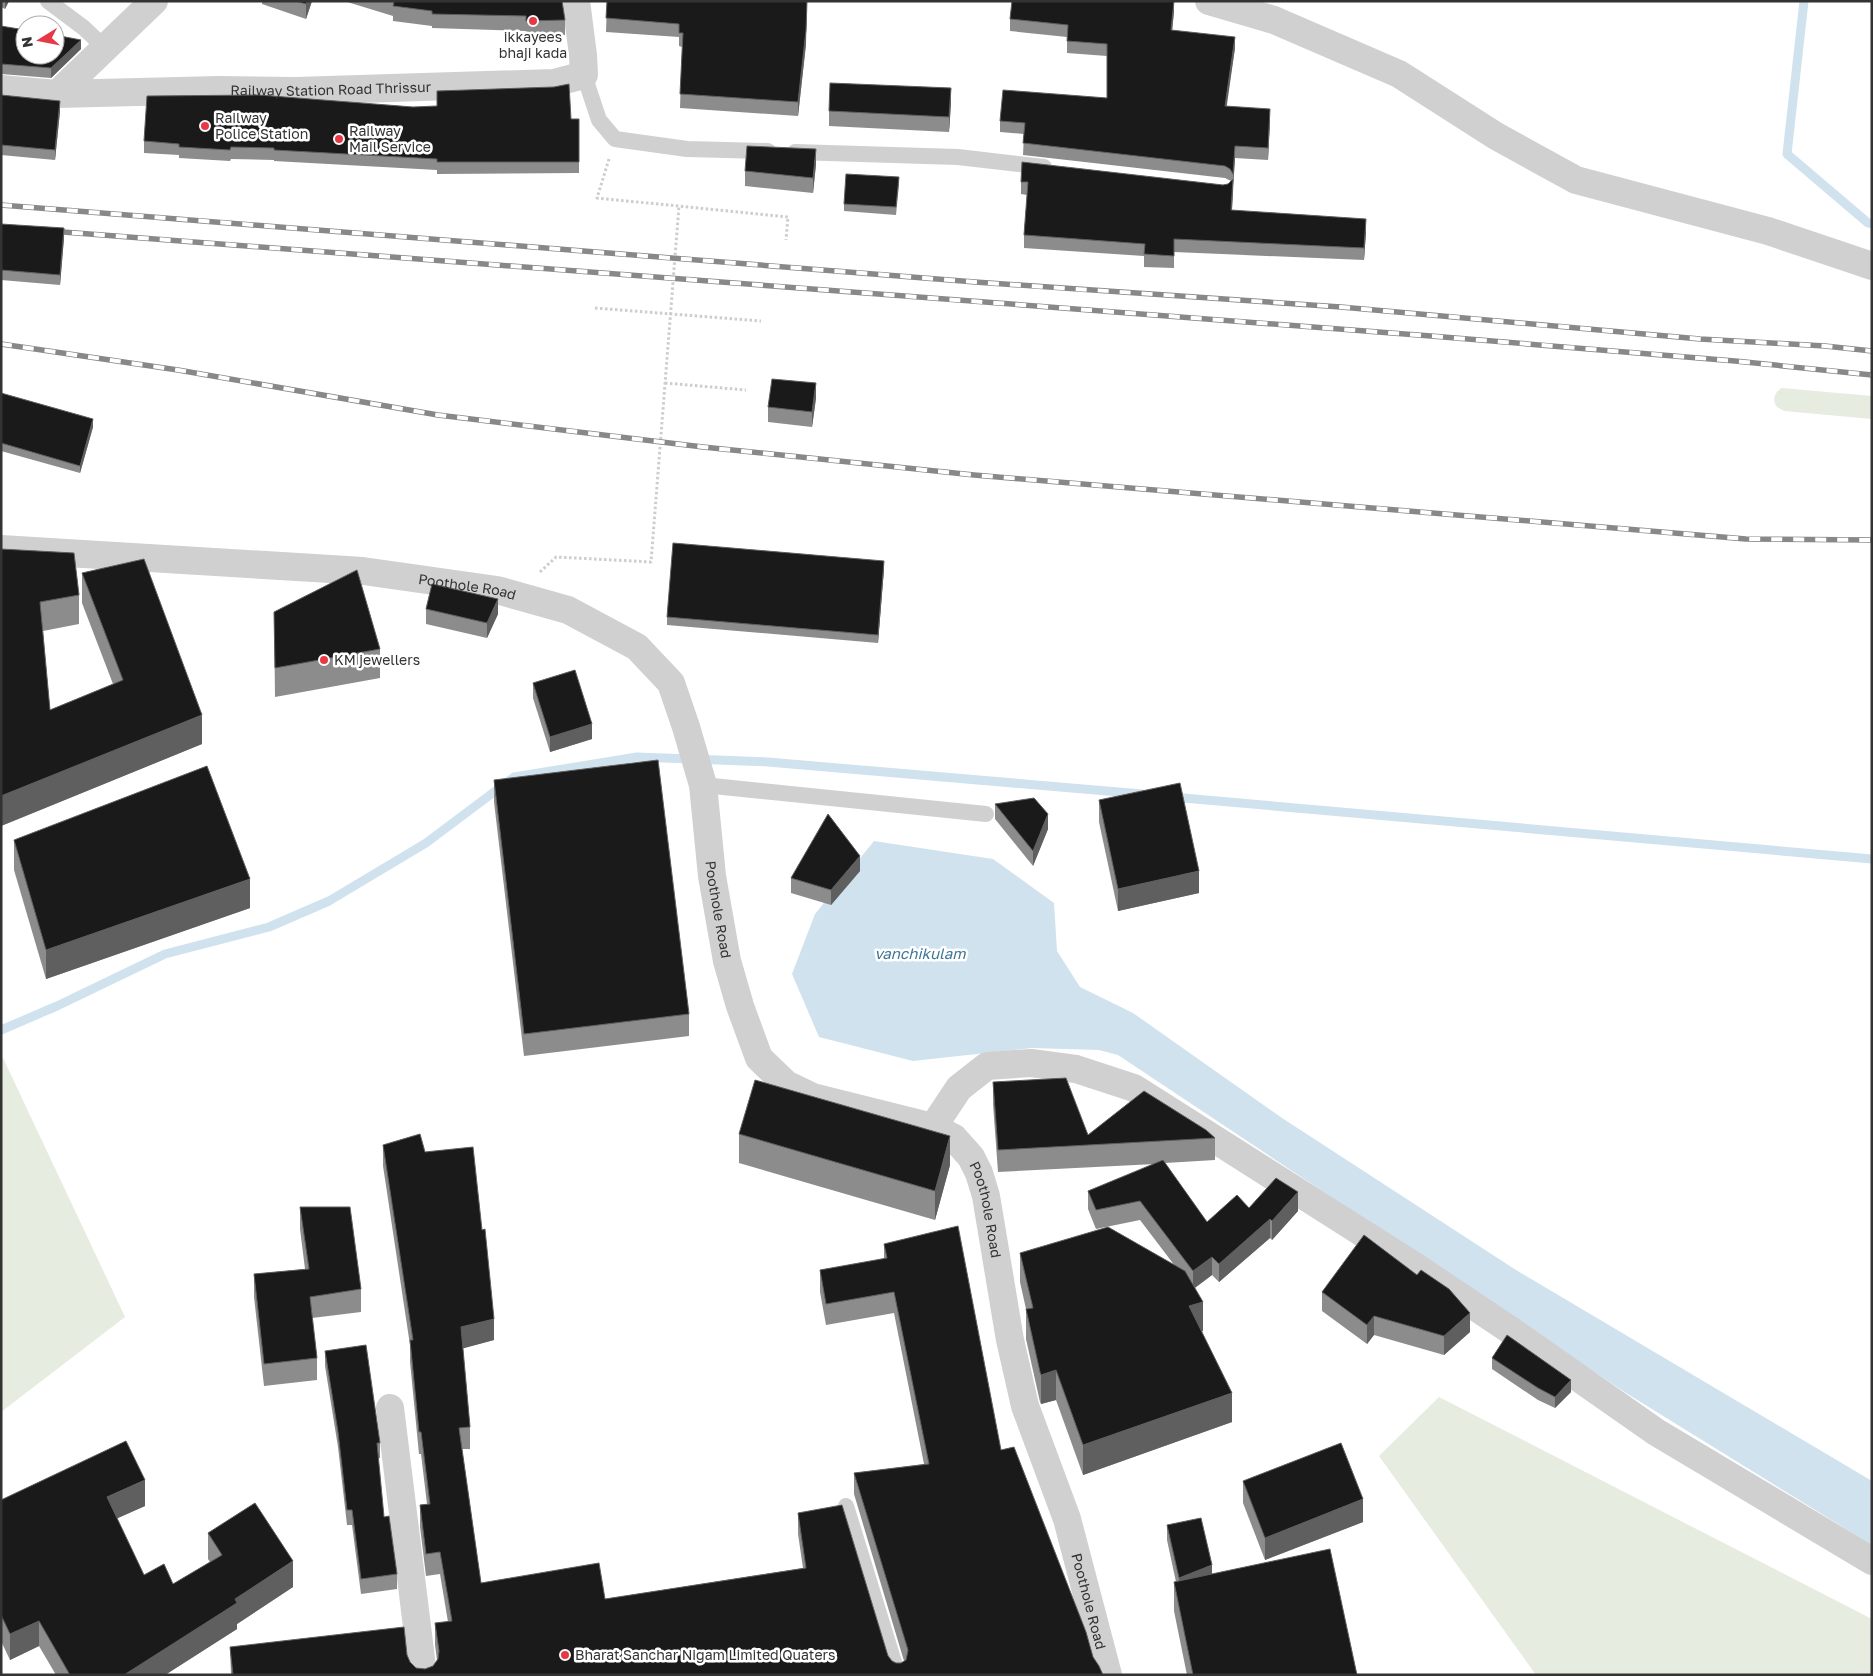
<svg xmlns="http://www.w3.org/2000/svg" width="1873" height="1676" viewBox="0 0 1873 1676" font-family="'Golos Text',sans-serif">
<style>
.green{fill:#e6ecdf}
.water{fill:#cfe2ee}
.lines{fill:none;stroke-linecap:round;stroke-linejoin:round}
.stream{stroke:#cfe2ee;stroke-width:9}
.path{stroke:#cdcdcd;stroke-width:3;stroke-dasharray:2.5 2.5;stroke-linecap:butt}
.service{stroke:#d0d0d0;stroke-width:16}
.minor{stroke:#d0d0d0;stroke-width:28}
.tertiary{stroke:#d0d0d0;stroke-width:28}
.rail-casing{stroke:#888;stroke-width:5.5}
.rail{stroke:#fff;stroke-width:4;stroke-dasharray:11;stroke-linecap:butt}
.wall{fill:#8c8c8c}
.shaded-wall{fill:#5f5f5f}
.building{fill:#1a1a1a;stroke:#5f5f5f}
.poi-dot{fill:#e63946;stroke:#fff;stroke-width:2}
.labels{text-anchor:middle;stroke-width:5;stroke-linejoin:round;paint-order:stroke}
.poi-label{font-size:14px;fill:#333;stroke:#fff;text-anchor:start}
.street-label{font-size:14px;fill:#333;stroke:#fff}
.water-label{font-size:15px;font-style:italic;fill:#3f7597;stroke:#fff}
</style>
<rect width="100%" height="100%" fill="#fff"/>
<g class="green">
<path d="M1782 388 1872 396V419L1784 411 1777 407C1772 400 1774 392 1782 388Z"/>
<polygon points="3,1058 125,1317 1,1412 1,1059"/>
<polygon points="1439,1397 1872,1619 1872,1675 1536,1675 1379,1456"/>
</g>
<polygon class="water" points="874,841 993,859 1054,903 1057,951 1080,987 1133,1013 1282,1118 1516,1270 1872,1481 1872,1545 1626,1393 1118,1055 1099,1050 1032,1048 913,1061 819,1037 792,974 815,914"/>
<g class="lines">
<g class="stream">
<polyline points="1804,1 1787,154 1868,223 1872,224"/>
<polyline points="1172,797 1872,859"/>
<polyline points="1,1030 57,1006 165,954 269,927 329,901 426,843 514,777 637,757 768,762 1142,794"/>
</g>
<g class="path">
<polyline points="609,159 597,198 788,217 786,240"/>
<polyline points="595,308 761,321"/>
<polyline points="665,383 746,390"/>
<polyline points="540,572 556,557 651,562 679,206"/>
</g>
<g class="service">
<polyline points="48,1 84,28 105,48"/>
<polyline points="584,75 599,120 615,139 687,149 768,151"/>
<polyline points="795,152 958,157 1044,167"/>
<polyline points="703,785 986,814"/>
<polyline points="846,1506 898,1675"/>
</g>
<g class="minor">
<polyline points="1209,1 1274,20 1399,74 1496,136 1576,180 1768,231 1872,266"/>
<path id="s1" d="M1 89 57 94 219 90 296 91 554 83 584 75 583 55 576 1"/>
<polyline points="57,94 154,1"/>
<polyline points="933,1127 959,1088 987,1066 1031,1063 1076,1069 1134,1088 1413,1265 1513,1332 1656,1432 1872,1561"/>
<polyline points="390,1408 423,1675"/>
</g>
<path class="tertiary" id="s2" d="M1 549 363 571 497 590 568 610 637 647 671 683 686 727 703 785 712 876 727 961 740 1006 759 1058 786 1084 813 1097 933 1127 954 1138 971 1157 979 1173 986 1196 1010 1340 1025 1406 1067 1519 1108 1675"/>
<defs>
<g id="rail">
<polyline points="1,205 975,282 1341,307 1700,339 1825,346 1872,351"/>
<polyline points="50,231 1431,336 1735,361 1872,375"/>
<polyline points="1,344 178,370 438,415 703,447 974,475 1746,539 1872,540"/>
</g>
</defs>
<use href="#rail" class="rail-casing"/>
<use href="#rail" class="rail"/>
</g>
<g class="wall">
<polygon points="1,1 9,1 5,9 1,7"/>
<polygon points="262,1 312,1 306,19 262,4"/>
<polygon points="344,1 562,1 565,20 565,35 526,36 526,31 432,28 432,26 393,21 393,16"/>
<polygon points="607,1 806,44 798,116 680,108 682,47 679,46 679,37 606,32"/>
<polygon points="1174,11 1172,31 1235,48 1226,106 1270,120 1268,160 1235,158 1232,210 1366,232 1364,260 1174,252 1174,268 1144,267 1144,256 1024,248 1024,235 1027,195 1021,194 1021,182 1223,185 1228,184 1231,181 1225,178 1023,155 1024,134 1000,132 1000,121 1107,98 1107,56 1067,53 1067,37 1010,31 1010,19"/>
<polygon points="1,26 81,49 51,78 1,74"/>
<polygon points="1,95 60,111 55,160 1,155"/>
<polygon points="951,103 949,132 829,126 829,111"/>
<polygon points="571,119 579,119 579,173 437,174 437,170 274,161 274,160 231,159 230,161 179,158 179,155 144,153 144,141"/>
<polygon points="816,164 813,193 745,186 745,171"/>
<polygon points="899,184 896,215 844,211 844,204"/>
<polygon points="1,224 64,238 60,285 1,280"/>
<polygon points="1,393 93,427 80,473 1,451"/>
<polygon points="816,398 812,427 768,422 768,407"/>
<polygon points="1,549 79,595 79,624 43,631 50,710 113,684 82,603 82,573 202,744 1,826"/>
<polygon points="884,569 878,643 667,625 667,617"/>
<polygon points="426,609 498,614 487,638 426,624"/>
<polygon points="274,612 380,649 380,678 275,697"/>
<polygon points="533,683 592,739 550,752 533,698"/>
<polygon points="494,780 689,1014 689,1036 524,1056 494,802"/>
<polygon points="1099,800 1199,893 1118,911 1099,822"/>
<polygon points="995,804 1048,829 1033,866 995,819"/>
<polygon points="14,840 250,908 46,979 14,870"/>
<polygon points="860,871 831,905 791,893 791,878"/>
<polygon points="993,1082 1088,1135 1215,1138 1215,1160 1165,1163 1207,1222 1249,1208 1298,1211 1272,1240 1270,1238 1219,1282 1212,1275 1195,1288 1203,1331 1202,1331 1232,1422 1083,1475 1056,1400 1041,1404 1040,1402 1026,1339 1026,1309 1020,1282 1020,1253 1175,1266 1140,1220 1096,1229 1088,1209 1088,1191 1155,1164 998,1172 993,1104"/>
<polygon points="739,1134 950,1165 935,1220 739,1163"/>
<polygon points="383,1145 425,1152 482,1230 494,1340 463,1348 470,1427 470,1449 462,1449 481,1583 605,1599 803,1568 798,1534 798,1513 892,1661 896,1663 901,1663 904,1661 854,1494 854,1473 924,1464 894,1313 826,1325 820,1292 820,1270 884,1259 884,1244 1001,1450 1093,1657 1103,1675 231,1675 230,1647 407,1655 410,1662 416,1668 425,1669 433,1666 437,1660 435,1645 435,1623 448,1622 440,1574 426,1576 420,1527 420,1505 427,1504 421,1454 419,1454 410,1362 410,1345 383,1166"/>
<polygon points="300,1207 361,1289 361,1312 312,1318 317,1358 317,1380 264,1386 254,1297 254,1274 305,1269 300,1229"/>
<polygon points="1322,1292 1470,1332 1444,1355 1374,1335 1367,1344 1322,1311"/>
<polygon points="325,1351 380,1443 380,1458 378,1458 384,1517 397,1574 397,1589 361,1594 352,1525 347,1525 338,1447 325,1366"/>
<polygon points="1492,1358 1571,1392 1555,1408 1538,1400 1492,1369"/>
<polygon points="1243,1481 1363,1522 1265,1560 1243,1503"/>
<polygon points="1,1500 145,1506 117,1518 144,1575 173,1584 210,1562 208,1559 208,1533 293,1587 237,1624 237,1629 165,1675 56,1675 39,1646 10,1660 1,1641"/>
<polygon points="1167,1525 1212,1574 1357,1675 1187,1675 1174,1611 1174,1582 1176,1582 1167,1540"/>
</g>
<g class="shaded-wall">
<polygon points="5,1 9,1 5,9"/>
<polygon points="307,1 312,1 306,19 306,4"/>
<polygon points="807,1 806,44 798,116 798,102"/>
<polygon points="1174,1 1174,11 1171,42 1171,30"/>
<polygon points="1235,37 1235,48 1225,118 1225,106"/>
<polygon points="81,40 81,49 51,78 51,68"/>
<polygon points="951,88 951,103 949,132 949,117"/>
<polygon points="60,101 60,111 55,160 55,150"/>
<polygon points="1270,109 1270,120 1268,160 1268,148"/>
<polygon points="1235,146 1235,158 1233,185 1233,174"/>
<polygon points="816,149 816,164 813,193 813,178"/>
<polygon points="1233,179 1233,192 1231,223 1231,210"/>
<polygon points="1366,219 1366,232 1364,260 1364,248"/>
<polygon points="64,228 64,238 60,285 60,275"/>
<polygon points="816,383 816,398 812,427 812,412"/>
<polygon points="93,419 93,427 80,473 80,466"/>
<polygon points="884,561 884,569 878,643 878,635"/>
<polygon points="498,599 498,614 487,638 487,623"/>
<polygon points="202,715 202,744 1,826 1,796"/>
<polygon points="592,724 592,739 550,752 550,737"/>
<polygon points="1048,814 1048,829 1033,866 1033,851"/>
<polygon points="860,856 860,871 831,905 831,890"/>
<polygon points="1199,871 1199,893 1118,911 1118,889"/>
<polygon points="250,879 250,908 46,979 46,950"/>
<polygon points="950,1136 950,1165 935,1220 935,1191"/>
<polygon points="1298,1192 1298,1211 1272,1240 1272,1221"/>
<polygon points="1270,1219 1270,1238 1219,1282 1219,1264"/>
<polygon points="1212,1257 1212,1275 1193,1289 1193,1271"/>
<polygon points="1203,1302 1203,1331 1189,1335 1189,1306"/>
<polygon points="1470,1313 1470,1332 1444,1355 1444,1336"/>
<polygon points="1374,1316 1374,1335 1367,1344 1367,1325"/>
<polygon points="494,1319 494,1340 461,1349 461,1327"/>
<polygon points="1056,1370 1056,1400 1041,1404 1041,1375"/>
<polygon points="1571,1380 1571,1392 1555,1408 1555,1397"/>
<polygon points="1232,1393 1232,1422 1083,1475 1083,1445"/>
<polygon points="145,1480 145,1506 107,1523 107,1497"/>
<polygon points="1363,1499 1363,1522 1265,1560 1265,1538"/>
<polygon points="293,1561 293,1587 237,1624 237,1629 165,1675 124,1675 235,1599"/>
<polygon points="1212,1565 1212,1580 1179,1593 1179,1578"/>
<polygon points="39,1621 39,1646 10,1660 10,1634"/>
</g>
<g class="building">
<polygon points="296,1 307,1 306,4"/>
<polygon points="393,1 562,1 565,20 526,21 526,16 432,14 432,11 393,6 394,2"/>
<polygon points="607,1 807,1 806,30 798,102 680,94 683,33 679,33 679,24 606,18"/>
<polygon points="1012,1 1174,1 1171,30 1235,37 1225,106 1270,109 1268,148 1235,146 1233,174 1230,169 1225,166 1023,143 1025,123 1000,121 1003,90 1107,98 1107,44 1067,41 1068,25 1010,19"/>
<polygon points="1,26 25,30 25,55 55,55 55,35 81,40 51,68 1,64"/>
<polygon points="830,83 951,88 949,117 829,111"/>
<polygon points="569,84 571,119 579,119 579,162 437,162 437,159 274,150 274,148 231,147 230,150 179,147 179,144 144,141 147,96 259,95 413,107 437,106 437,91 554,87"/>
<polygon points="1,95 60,101 55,150 1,145"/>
<polygon points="747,146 816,149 813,178 745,171"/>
<polygon points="1022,162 1223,185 1228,184 1233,179 1231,210 1366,219 1364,248 1174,239 1174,256 1144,254 1145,244 1024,235 1028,182 1021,182"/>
<polygon points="846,174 899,177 896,207 844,204"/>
<polygon points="1,224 64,228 60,275 1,270"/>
<polygon points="772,379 816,383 812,412 768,407"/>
<polygon points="1,393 93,419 80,466 1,443"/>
<polygon points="673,543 884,561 878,635 667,617"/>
<polygon points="1,549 74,553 79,595 40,602 50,710 123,680 82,573 144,559 202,715 1,796"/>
<polygon points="357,570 380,649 275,668 274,612"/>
<polygon points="432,584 498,599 487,623 426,609"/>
<polygon points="575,670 592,724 550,737 533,683"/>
<polygon points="658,760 689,1014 524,1034 494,780"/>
<polygon points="207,766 250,879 46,950 14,840"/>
<polygon points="1180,783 1199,871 1118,889 1099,800"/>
<polygon points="1034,798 1048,814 1033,851 995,804"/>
<polygon points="828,814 860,856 831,890 791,878"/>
<polygon points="1066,1078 1088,1135 1144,1091 1206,1130 1215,1138 998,1150 993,1082"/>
<polygon points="755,1080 950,1136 935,1191 739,1134"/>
<polygon points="420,1134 425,1152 473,1147 482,1230 485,1229 494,1319 461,1327 470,1427 459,1428 481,1583 599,1563 605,1599 806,1568 798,1513 842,1505 888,1656 892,1661 896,1663 901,1663 906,1660 908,1650 854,1473 929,1464 894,1292 826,1304 820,1270 887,1258 884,1244 958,1226 1001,1450 1014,1447 1086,1632 1093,1657 1099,1666 1103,1675 233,1675 230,1647 404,1627 407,1655 410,1662 416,1668 425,1669 433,1666 438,1659 439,1651 435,1623 452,1621 440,1552 426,1554 420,1505 430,1504 421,1432 419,1432 410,1340 413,1340 383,1145"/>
<polygon points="1163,1160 1207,1222 1237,1195 1249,1208 1276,1178 1298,1192 1272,1221 1270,1219 1219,1264 1212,1257 1193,1271 1140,1201 1096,1210 1088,1191"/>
<polygon points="300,1207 350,1207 361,1289 310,1297 317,1358 264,1364 254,1274 309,1269"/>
<polygon points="1108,1227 1185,1271 1203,1302 1189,1306 1232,1393 1083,1445 1056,1370 1041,1375 1040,1372 1026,1309 1033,1308 1020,1253"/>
<polygon points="1364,1235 1417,1275 1421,1270 1449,1289 1470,1313 1444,1336 1374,1316 1367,1325 1322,1292"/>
<polygon points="1507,1335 1571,1380 1555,1397 1538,1388 1492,1358"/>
<polygon points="366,1345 380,1443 377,1443 384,1517 389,1516 397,1574 361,1579 352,1510 347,1510 338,1432 325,1351"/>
<polygon points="126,1441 145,1480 107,1497 144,1575 164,1564 173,1584 222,1555 208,1533 255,1503 293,1561 235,1599 237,1603 124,1675 70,1675 39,1621 10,1634 1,1615 1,1500"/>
<polygon points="1341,1443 1363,1499 1265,1538 1243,1481"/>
<polygon points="1201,1518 1212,1565 1179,1578 1167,1525"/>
<polygon points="1330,1549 1357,1675 1193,1675 1174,1582"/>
</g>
<g class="poi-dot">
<circle cx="533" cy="21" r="5"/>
<circle cx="205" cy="126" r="5"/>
<circle cx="339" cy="139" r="5"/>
<circle cx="324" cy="660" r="5"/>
<circle cx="565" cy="1655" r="5"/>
</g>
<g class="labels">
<g class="poi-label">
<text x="533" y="42" text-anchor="middle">ikkayees<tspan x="533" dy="16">bhaji kada</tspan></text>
<text x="215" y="123">Railway<tspan x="215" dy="16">Police Station</tspan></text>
<text x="349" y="136">Railway<tspan x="349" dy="16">Mail Service</tspan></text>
<text x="334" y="665">KM jewellers</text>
<text x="575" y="1660">Bharat Sanchar Nigam Limited Quaters</text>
</g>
<g class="street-label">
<text dy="5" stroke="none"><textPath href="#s1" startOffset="330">Railway Station Road Thrissur</textPath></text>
<text dy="5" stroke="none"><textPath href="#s2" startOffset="468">Poothole Road</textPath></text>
<text dy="5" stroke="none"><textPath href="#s2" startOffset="932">Poothole Road</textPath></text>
<text dy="5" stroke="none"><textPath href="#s2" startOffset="1382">Poothole Road</textPath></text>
<text dy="5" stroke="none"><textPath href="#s2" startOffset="1788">Poothole Road</textPath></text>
</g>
<g class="water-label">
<text x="920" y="959">vanchikulam</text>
</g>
</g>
<rect width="1873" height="1676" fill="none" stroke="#333333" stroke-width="5"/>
<g transform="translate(40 40) rotate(260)"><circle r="24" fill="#ffffff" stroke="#adadad"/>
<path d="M0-4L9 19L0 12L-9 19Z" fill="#e63946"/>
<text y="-8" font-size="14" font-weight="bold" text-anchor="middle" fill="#333333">N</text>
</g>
</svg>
